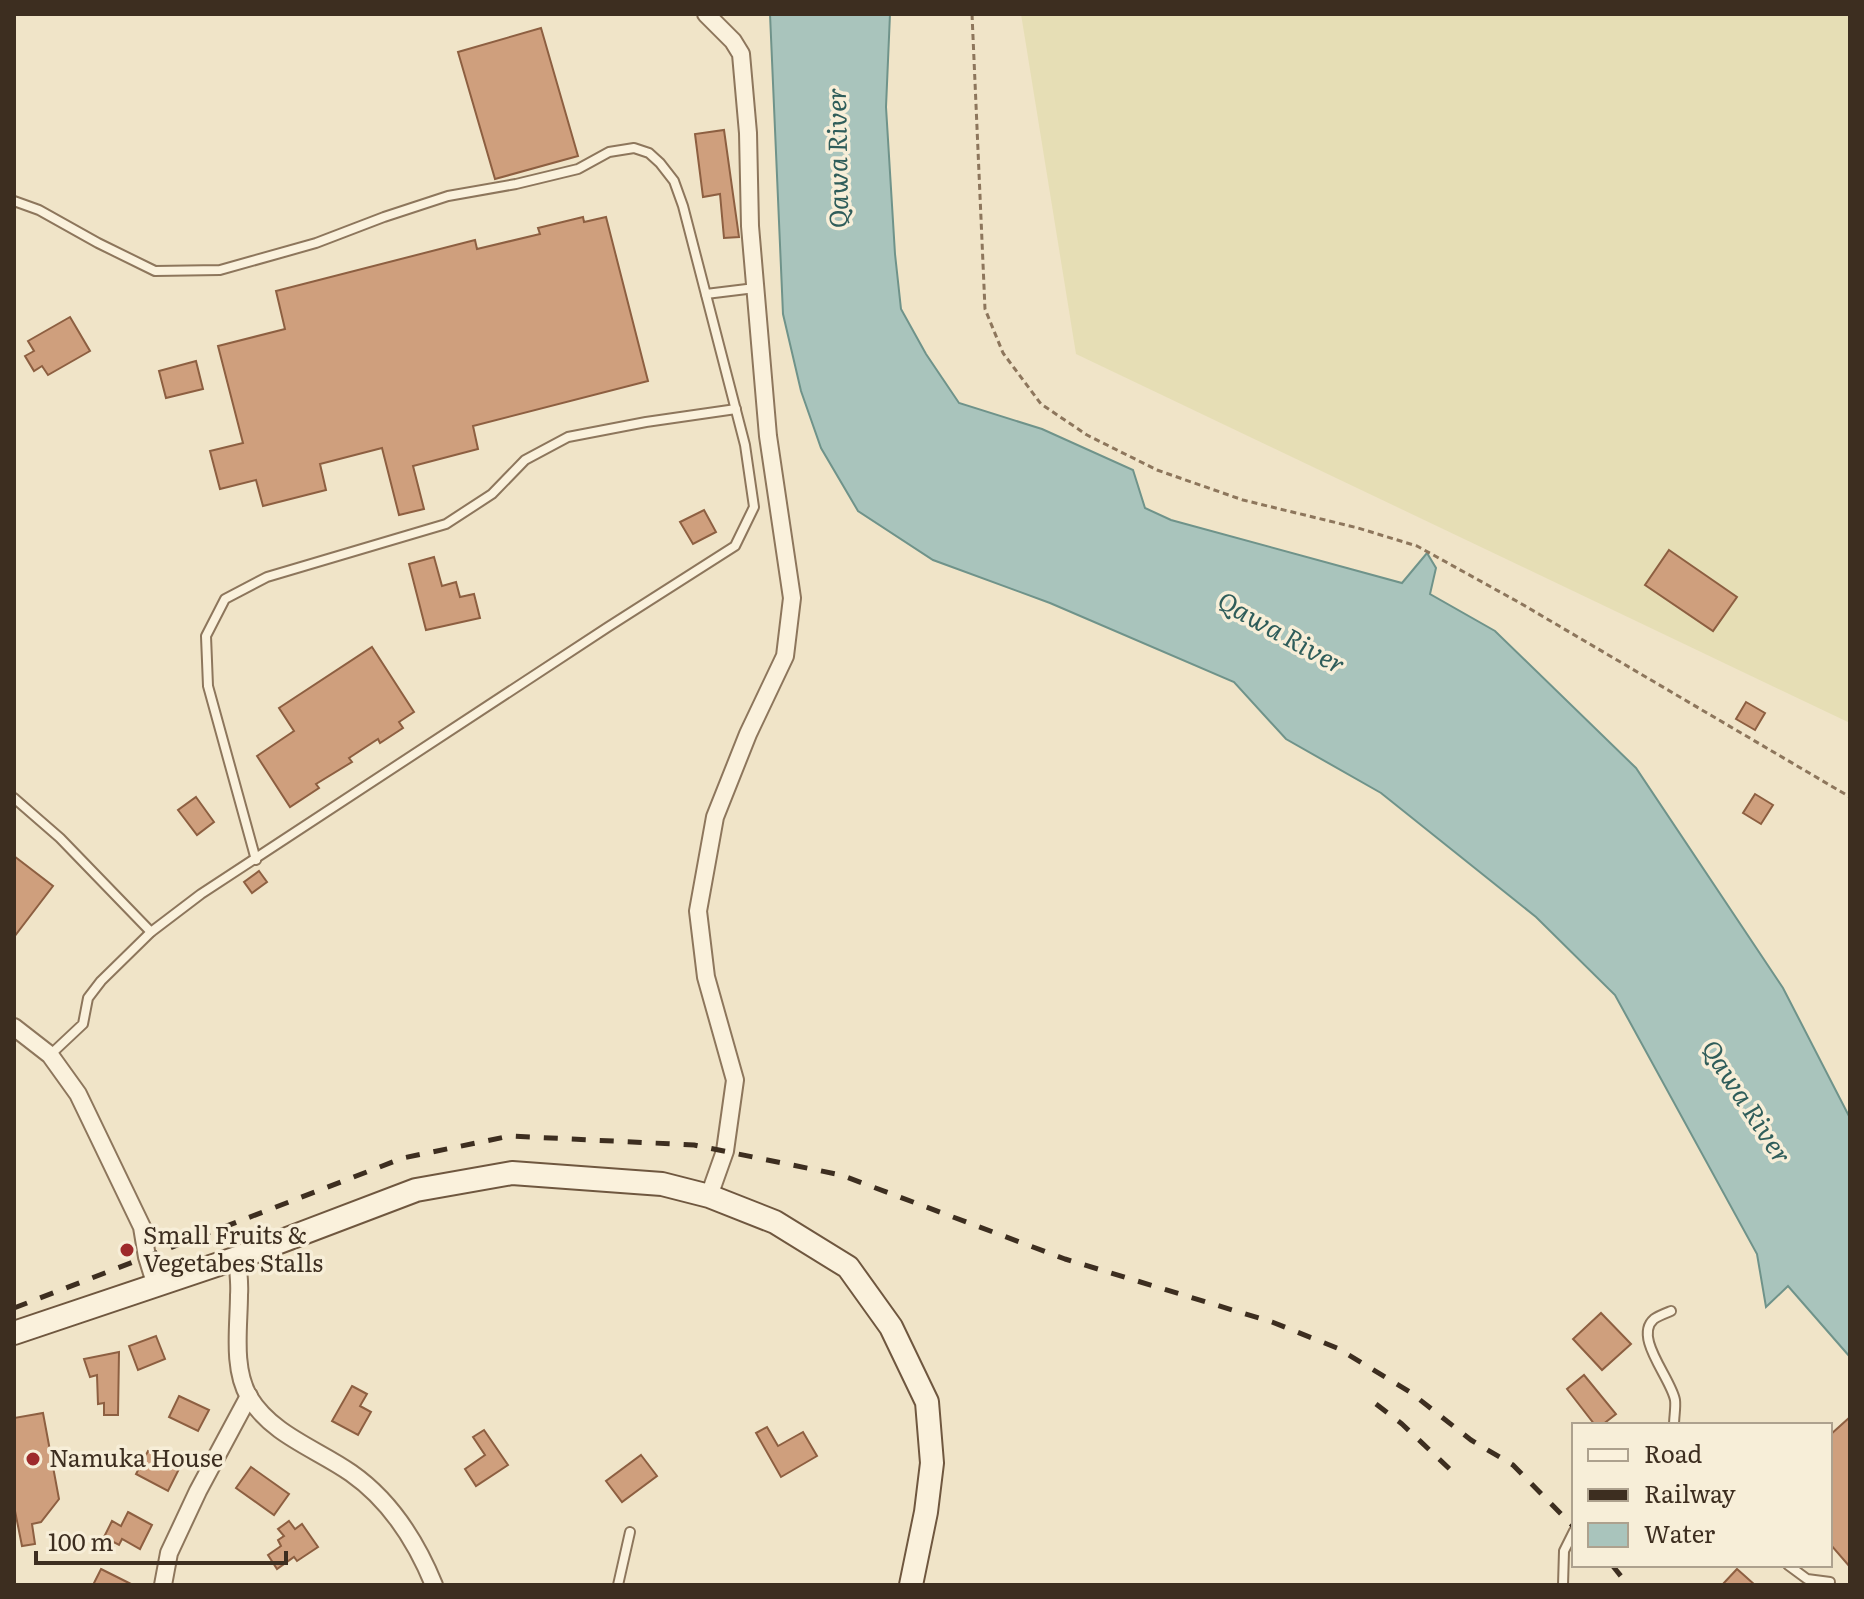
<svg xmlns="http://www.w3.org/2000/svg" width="1864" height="1599" viewBox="0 0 1864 1599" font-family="Literata,serif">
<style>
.farmland{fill:#e6deb5}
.water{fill:#a9c4bc;stroke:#6f938a;stroke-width:2}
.building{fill:#cf9f7d;stroke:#8d5f41;stroke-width:2}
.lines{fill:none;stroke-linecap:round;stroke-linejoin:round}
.service-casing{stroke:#8d765c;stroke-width:12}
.minor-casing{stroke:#8d765c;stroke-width:20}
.secondary-casing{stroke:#6f573f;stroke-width:26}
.path{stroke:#8d765c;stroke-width:3;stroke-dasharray:6 4;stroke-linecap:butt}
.service{stroke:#faf1dc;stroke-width:8}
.minor{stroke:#faf1dc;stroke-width:16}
.secondary{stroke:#faf1dc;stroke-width:22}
.rail{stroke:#3d2e20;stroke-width:5;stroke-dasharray:14 14;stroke-linecap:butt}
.poi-dot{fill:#9e2a2b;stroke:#f7eed8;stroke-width:3}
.labels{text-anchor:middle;stroke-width:7;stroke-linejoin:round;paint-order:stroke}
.poi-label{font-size:24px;fill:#3d2e20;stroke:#f7eed8;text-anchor:start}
.water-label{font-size:26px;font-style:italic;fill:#2f5d5a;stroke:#f7eed8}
</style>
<rect width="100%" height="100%" fill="#f0e4c8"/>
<polygon class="farmland" points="1021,14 1850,14 1850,723 1076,354"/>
<polygon class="water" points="770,14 890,14 886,107 895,254 901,309 926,354 959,403 1042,429 1133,470 1145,508 1171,520 1402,583 1427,553 1436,568 1430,594 1495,631 1636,768 1783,988 1850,1118 1850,1357 1788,1286 1766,1307 1757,1254 1615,995 1536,917 1381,793 1286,739 1234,682 1050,603 933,560 858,511 821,448 801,391 783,314"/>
<g class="building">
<polygon points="541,28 578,156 495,179 458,52"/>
<polygon points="724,130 739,237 724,238 720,194 703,197 695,134"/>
<polygon points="583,217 584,222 606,217 648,381 473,426 478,449 413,466 424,509 399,515 382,448 320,464 326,490 263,506 256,480 220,489 210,451 243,443 218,346 285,329 276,291 475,240 477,249 540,234 538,228"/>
<polygon points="70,317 90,351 48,375 42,366 34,371 25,356 34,351 28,341"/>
<polygon points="196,361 203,389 166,398 159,371"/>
<polygon points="704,510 716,532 693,544 680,522"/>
<polygon points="1669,550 1737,597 1713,631 1645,585"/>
<polygon points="434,557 442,586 456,582 460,597 474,594 480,618 426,630 409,564"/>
<polygon points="372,647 414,712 399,722 403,728 380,743 378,739 349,758 352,762 316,784 319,788 290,807 257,756 294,731 279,708"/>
<polygon points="1746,702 1765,713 1755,730 1736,719"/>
<polygon points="1755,794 1773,805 1761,824 1743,813"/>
<polygon points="196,797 214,822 197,835 178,810"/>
<polygon points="14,856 53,886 14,937"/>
<polygon points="259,871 267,882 252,893 244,882"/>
<polygon points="1601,1313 1631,1344 1602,1370 1573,1339"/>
<polygon points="156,1336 165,1359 138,1370 129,1346"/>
<polygon points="119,1352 118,1415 104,1415 104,1403 98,1404 97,1375 90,1377 84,1359"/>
<polygon points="1584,1375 1616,1414 1602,1425 1595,1425 1567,1389"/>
<polygon points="352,1386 367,1394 360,1406 371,1412 358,1435 332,1421"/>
<polygon points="179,1396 209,1410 198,1431 169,1417"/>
<polygon points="43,1413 59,1499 41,1522 32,1524 35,1544 22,1546 14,1506 14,1418"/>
<polygon points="1850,1417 1850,1567 1830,1544 1830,1435"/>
<polygon points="767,1427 778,1446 803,1432 817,1456 781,1477 756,1433"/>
<polygon points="484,1430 508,1465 476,1486 465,1469 485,1455 473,1437"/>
<polygon points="148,1451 180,1467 168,1491 136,1474"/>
<polygon points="641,1455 657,1476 622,1502 606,1481"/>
<polygon points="251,1467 289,1494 274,1515 236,1488"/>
<polygon points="128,1512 152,1525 140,1549 122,1539 119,1545 104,1537 112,1521 121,1526"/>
<polygon points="289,1521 295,1529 302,1524 318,1547 297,1561 294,1557 277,1569 268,1555 281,1546 278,1540 284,1536 278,1529"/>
<polygon points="101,1569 133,1585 93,1585"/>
<polygon points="1737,1569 1755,1585 1722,1585"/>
</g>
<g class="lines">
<defs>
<g id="service">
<polyline points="14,201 39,210 98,243 155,271 220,270 316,243 384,217 448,196 516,184 578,169 609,152 634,148 649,153 660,163 674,181 683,206 745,445 754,507 735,546 608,627 201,894 151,932 101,981 88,998 83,1024 50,1055"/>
<polyline points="706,294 755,288"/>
<polyline points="14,798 60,838 151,932"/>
<polyline points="256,860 208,686 206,636 225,599 267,577 446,524 492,494 525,460 568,437 646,422 736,409"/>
<path d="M1671 1311C1666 1313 1658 1316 1654 1319 1633 1337 1671 1378 1675 1400 1676 1407 1674 1417 1674 1425"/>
<polyline points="1788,1565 1807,1579 1830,1582"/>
<polyline points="618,1585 630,1532"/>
<polyline points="1563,1585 1564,1551 1574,1531"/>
</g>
<g id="minor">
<polyline points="706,14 733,41 741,54 748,133 750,226 768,436 792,598 785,656 748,734 715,817 698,911 706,977 735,1080 725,1151 709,1196"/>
<polyline points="14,1027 50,1055 78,1094 142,1227 147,1257 156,1286"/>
<path d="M237 1258C238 1270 240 1282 239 1295 239 1326 232 1368 249 1397 272 1435 317 1449 351 1473 391 1501 416 1541 434 1585"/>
<polyline points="163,1585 169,1553 198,1491 249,1396"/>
</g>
<polyline id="secondary" points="14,1333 237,1258 416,1190 512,1173 662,1184 709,1196 775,1222 848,1267 891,1327 927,1402 932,1463 926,1512 911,1585"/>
</defs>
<use href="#service" class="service-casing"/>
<use href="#minor" class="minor-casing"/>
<use href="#secondary" class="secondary-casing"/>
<polyline class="path" points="972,14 985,309 1003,353 1041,404 1087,435 1157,470 1243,500 1358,528 1417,546 1520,603 1850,797"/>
<use href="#service" class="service"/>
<use href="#minor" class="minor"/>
<use href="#secondary" class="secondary"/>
<g class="rail">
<polyline points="14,1308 403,1158 510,1136 694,1145 841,1175 1065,1259 1272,1322 1337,1348 1410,1392 1471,1440 1513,1465 1574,1527"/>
<polyline points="1376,1404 1402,1424 1457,1476"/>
<polyline points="1612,1565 1628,1585"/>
</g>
</g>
<g class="poi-dot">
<circle cx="127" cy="1250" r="8"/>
<circle cx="33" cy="1459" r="8"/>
</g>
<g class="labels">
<g class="poi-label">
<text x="143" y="1244">Small Fruits &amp;<tspan x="143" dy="28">Vegetabes Stalls</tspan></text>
<text x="49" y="1467">Namuka House</text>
</g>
<g class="water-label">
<text transform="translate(838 158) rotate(-91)" y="9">Qawa River</text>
<text transform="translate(1281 633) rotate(29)" y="9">Qawa River</text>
<text transform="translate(1746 1102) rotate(57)" y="9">Qawa River</text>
</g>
</g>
<rect width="1864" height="1599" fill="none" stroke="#3d2e20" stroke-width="32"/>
<rect x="1572" y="1423" width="260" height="144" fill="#f7eed8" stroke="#ada18e" stroke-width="2"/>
<rect x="1588" y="1449" width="40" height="12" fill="#faf1dc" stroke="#ada18e" stroke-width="2"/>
<text x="1644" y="1463" font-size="24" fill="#3d2e20">Road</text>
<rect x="1588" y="1489" width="40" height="12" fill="#3d2e20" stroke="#ada18e" stroke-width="2"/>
<text x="1644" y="1503" font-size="24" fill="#3d2e20">Railway</text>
<rect x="1588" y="1523" width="40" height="24" fill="#a9c4bc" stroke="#ada18e" stroke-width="2"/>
<text x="1644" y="1543" font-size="24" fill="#3d2e20">Water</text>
<path d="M36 1551v12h250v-12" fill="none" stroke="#3d2e20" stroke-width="4"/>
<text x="48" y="1551" font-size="24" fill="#3d2e20" stroke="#f7eed8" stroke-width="6" paint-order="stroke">100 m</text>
</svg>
